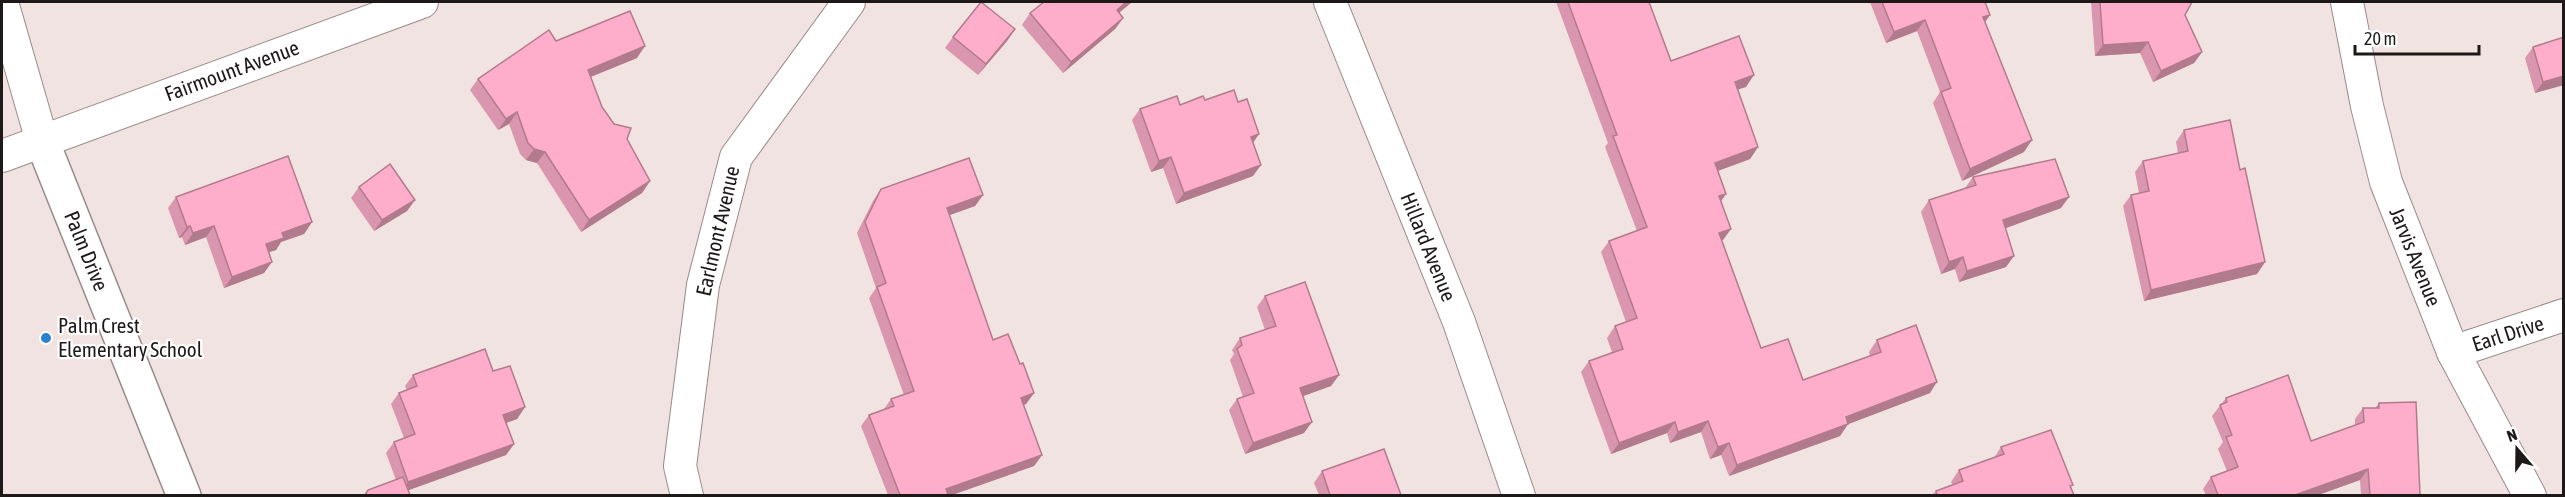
<svg xmlns="http://www.w3.org/2000/svg" width="2565" height="497" viewBox="0 0 2565 497" font-family="'Asap Condensed',sans-serif">
<style>
.lines{fill:none;stroke-linecap:round;stroke-linejoin:round}
.minor-casing{stroke:#988b8a;stroke-width:34}
.tertiary-casing{stroke:#988b8a;stroke-width:36}
.minor{stroke:#fff;stroke-width:32}
.tertiary{stroke:#fff;stroke-width:33}
.wall{fill:#da96ae}
.shaded-wall{fill:#b27a8d}
.building{fill:#feaeca;stroke:#b27a8d;stroke-width:1.5}
.poi-dot{fill:#2b81cf;stroke:#fff;stroke-width:2}
.labels{text-anchor:middle;stroke-width:4.5;stroke-linejoin:round;paint-order:stroke}
.street-label{font-size:21px;fill:#1e1919;stroke:#fff}
.poi-label{font-size:21px;fill:#1e1919;stroke:#fff;text-anchor:start}
</style>
<rect width="100%" height="100%" fill="#f1e3e1"/>
<g class="lines">
<defs>
<g id="minor">
<polyline points="2,2 42,141"/>
<polyline points="1330,2 1459,322 1519,496"/>
<polyline points="2347,2 2367,106 2386,182 2453,352 2530,496"/>
<polyline points="2,156 422,2"/>
<polyline points="2453,352 2564,315"/>
<polyline points="687,496 680,466 703,285 736,157 849,2"/>
</g>
<polyline id="tertiary" points="42,141 184,496"/>
</defs>
<use href="#minor" class="minor-casing"/>
<use href="#tertiary" class="tertiary-casing"/>
<use href="#minor" class="minor"/>
<use href="#tertiary" class="tertiary"/>
</g>
<g class="wall">
<polygon points="1132,2 1119,13 1123,18 1115,29 1063,73 1022,25 1030,13"/>
<polygon points="1556,2 1649,2 1671,61 1746,87 1738,89 1758,147 1750,159 1717,171 1726,194 1721,201 1722,241 1761,348 1803,380 1870,356 1869,352 1877,340 1930,393 1848,424 1840,436 1729,476 1721,455 1710,459 1701,432 1670,443 1667,433 1611,454 1581,372 1589,361 1612,352 1607,338 1615,326 1626,322 1601,252 1609,241 1637,231 1605,147 1608,143"/>
<polygon points="1870,2 1985,2 1990,15 1985,22 2024,152 1962,181 1933,103 1940,92 1917,31 1886,43"/>
<polygon points="2091,2 2192,2 2185,15 2202,52 2194,63 2153,82 2140,53 2095,56"/>
<polygon points="1015,29 1007,41 978,75 945,48 953,37"/>
<polygon points="556,41 637,58 591,77 602,107 614,124 627,139 650,181 642,193 581,232 537,163 526,160 520,154 509,124 498,130 470,90 478,79"/>
<polygon points="2533,47 2564,85 2535,93 2525,58"/>
<polygon points="1205,100 1253,143 1253,176 1176,204 1163,168 1151,172 1132,120 1140,109 1180,105"/>
<polygon points="2184,130 2240,170 2265,262 2257,274 2144,301 2123,206 2131,195 2139,193 2135,172 2143,161 2178,153 2176,142"/>
<polygon points="1973,177 2061,208 2006,228 2006,267 1959,282 1955,269 1941,274 1921,212 1929,200 1965,188"/>
<polygon points="359,187 415,200 407,211 374,231 351,198"/>
<polygon points="881,189 983,195 975,206 949,215 993,340 1020,364 1034,393 1026,404 1024,405 1042,455 1034,466 952,495 888,495 861,426 869,415 884,409 891,399 904,395 869,298 876,288 857,233 873,201"/>
<polygon points="176,197 312,222 304,234 281,242 276,250 269,252 264,273 224,288 206,237 185,245 182,237 179,238 168,208"/>
<polygon points="1265,296 1339,375 1331,386 1303,396 1304,433 1245,454 1229,410 1237,399 1243,397 1230,360 1234,354 1232,350 1240,338 1265,330 1257,307"/>
<polygon points="493,371 525,407 517,419 506,423 514,444 506,455 408,490 410,495 364,495 368,490 396,480 386,453 394,442 404,438 391,404 399,393 407,390 405,386 413,375"/>
<polygon points="2226,398 2311,441 2355,425 2355,419 2363,408 2375,408 2379,403 2420,495 2361,495 2360,480 2318,495 2206,495 2203,489 2211,477 2227,471 2218,449 2223,442 2212,416"/>
<polygon points="2001,447 2071,487 2074,495 1932,495 1936,491 1953,485 1951,482 1959,470 1994,458"/>
<polygon points="1322,471 1401,495 1319,495 1314,483"/>
</g>
<g class="shaded-wall">
<polygon points="1126,2 1132,2 1109,21 1117,10"/>
<polygon points="1990,15 1982,26 1983,17"/>
<polygon points="1123,18 1115,29 1063,73 1071,62"/>
<polygon points="1925,20 1917,31 1886,43 1894,32"/>
<polygon points="1015,29 1007,41 978,75 986,64"/>
<polygon points="2148,42 2140,53 2095,56 2103,45"/>
<polygon points="645,46 637,58 580,81 588,70"/>
<polygon points="2202,52 2194,63 2153,82 2161,71"/>
<polygon points="1754,75 1746,87 1727,93 1735,82"/>
<polygon points="2564,76 2564,85 2535,93 2543,82"/>
<polygon points="517,112 509,124 498,130 506,119"/>
<polygon points="1259,134 1251,146 1251,137"/>
<polygon points="2032,140 2024,152 1962,181 1970,169"/>
<polygon points="1758,147 1750,159 1707,175 1715,163"/>
<polygon points="534,149 545,152 537,163 526,160"/>
<polygon points="1171,157 1163,168 1151,172 1159,161"/>
<polygon points="1261,165 1253,176 1176,204 1184,193"/>
<polygon points="650,181 642,193 581,232 589,220"/>
<polygon points="1726,194 1718,205 1719,196"/>
<polygon points="983,195 975,206 939,219 947,208"/>
<polygon points="2069,197 2061,208 1995,232 2003,220"/>
<polygon points="415,200 407,211 374,231 382,220"/>
<polygon points="312,222 304,234 281,242 276,250 258,256 266,244 282,233"/>
<polygon points="190,226 182,237 179,238 187,227"/>
<polygon points="214,226 206,237 185,245 193,233"/>
<polygon points="1731,229 1723,240 1711,244 1719,233"/>
<polygon points="2014,256 2006,267 1959,282 1967,271"/>
<polygon points="1963,257 1955,269 1941,274 1949,262"/>
<polygon points="272,262 264,273 224,288 232,277"/>
<polygon points="2265,262 2257,274 2144,301 2151,290"/>
<polygon points="1339,375 1331,386 1292,400 1300,388"/>
<polygon points="1937,382 1930,393 1838,428 1846,417"/>
<polygon points="1034,393 1026,404 1013,409 1021,398"/>
<polygon points="525,407 517,419 495,427 503,415"/>
<polygon points="1708,421 1701,432 1670,443 1678,432"/>
<polygon points="1312,422 1304,433 1245,454 1253,443"/>
<polygon points="1675,422 1667,433 1611,454 1619,443"/>
<polygon points="1848,424 1840,436 1729,476 1737,465"/>
<polygon points="1729,443 1721,455 1710,459 1718,447"/>
<polygon points="514,444 506,455 401,493 408,482"/>
<polygon points="1042,455 1034,466 952,495 942,495 946,489"/>
<polygon points="2368,469 2360,480 2318,495 2295,495"/>
</g>
<g class="building">
<polygon points="981,2 1015,29 986,64 953,37"/>
<polygon points="1044,2 1126,2 1117,10 1123,18 1071,62 1030,13"/>
<polygon points="1568,2 1649,2 1671,61 1739,36 1754,75 1735,82 1758,147 1715,163 1726,194 1719,196 1731,229 1719,233 1761,348 1788,339 1803,380 1881,352 1877,340 1916,325 1937,382 1846,417 1848,424 1737,465 1729,443 1718,447 1708,421 1678,432 1675,422 1619,443 1589,361 1623,349 1615,326 1637,318 1609,241 1647,227 1613,136 1617,135"/>
<polygon points="1882,2 1985,2 1990,15 1983,17 2032,140 1970,169 1941,92 1951,88 1925,20 1894,32"/>
<polygon points="2100,2 2192,2 2185,15 2202,52 2161,71 2148,42 2103,45"/>
<polygon points="630,11 645,46 588,70 602,107 614,124 631,128 627,139 650,181 589,220 545,152 534,149 528,143 517,112 506,119 478,79 549,30 556,41"/>
<polygon points="2564,37 2564,76 2543,82 2533,47"/>
<polygon points="1234,90 1238,102 1247,99 1259,134 1251,137 1261,165 1184,193 1171,157 1159,161 1140,109 1177,96 1180,105 1203,96 1205,100"/>
<polygon points="2230,120 2240,170 2245,168 2265,262 2151,290 2131,195 2149,191 2143,161 2188,151 2184,130"/>
<polygon points="288,156 312,222 282,233 284,238 266,244 272,262 232,277 214,226 193,233 190,226 187,227 176,197"/>
<polygon points="969,158 983,195 947,208 993,340 1008,334 1020,364 1023,363 1034,393 1021,398 1042,455 946,489 948,495 900,495 869,415 894,406 891,399 914,391 877,287 886,283 865,222 881,189"/>
<polygon points="2055,159 2069,197 2003,220 2014,256 1967,271 1963,257 1949,262 1929,200 1976,185 1973,177"/>
<polygon points="390,164 415,200 382,220 359,187"/>
<polygon points="1305,282 1339,375 1300,388 1312,422 1253,443 1237,399 1254,393 1237,349 1242,345 1240,338 1276,326 1265,296"/>
<polygon points="485,349 493,371 510,366 525,407 503,415 514,444 408,482 394,442 415,434 399,393 417,386 413,375"/>
<polygon points="2288,375 2311,441 2364,422 2363,408 2379,408 2379,403 2416,402 2420,495 2370,495 2368,469 2295,495 2218,495 2211,477 2238,467 2226,437 2232,435 2220,405 2227,402 2226,398"/>
<polygon points="2051,430 2073,485 2070,486 2074,495 1936,495 1937,495 1936,491 1963,481 1959,470 2004,454 2001,447"/>
<polygon points="1384,449 1401,495 1330,495 1322,471"/>
<polygon points="403,477 410,495 365,495 368,490"/>
</g>
<circle class="poi-dot" cx="46" cy="338" r="6"/>
<g class="labels">
<g class="street-label">
<text transform="translate(232 71) rotate(-20)" y="7">Fairmount Avenue</text>
<text transform="translate(718 231) rotate(-77)" y="7">Earlmont Avenue</text>
<text transform="translate(1428 247) rotate(68)" y="7">Hillard Avenue</text>
<text transform="translate(86 251) rotate(68)" y="7">Palm Drive</text>
<text transform="translate(2415 257) rotate(68)" y="7">Jarvis Avenue</text>
<text transform="translate(2508 334) rotate(-18)" y="7">Earl Drive</text>
</g>
<g class="poi-label">
<text x="58" y="333">Palm Crest<tspan x="58" dy="24">Elementary School</tspan></text>
</g>
</g>
<rect width="2565" height="497" fill="none" stroke="#1e1919" stroke-width="6"/>
<g transform="translate(2517 449) rotate(340)" stroke="#ffffff" stroke-width="4.5" paint-order="stroke">
<path d="M0-4.5L10 22L0 15L-10 22Z" fill="#1e1919"/>
<text y="-9" font-size="16" font-weight="bold" text-anchor="middle" fill="#1e1919">N</text>
</g>
<path d="M2355 45v9h124v-9" fill="none" stroke="#1e1919" stroke-width="3"/>
<text x="2364" y="45" font-size="18" fill="#1e1919" stroke="#ffffff" stroke-width="4.5" paint-order="stroke">20 m</text>
</svg>
